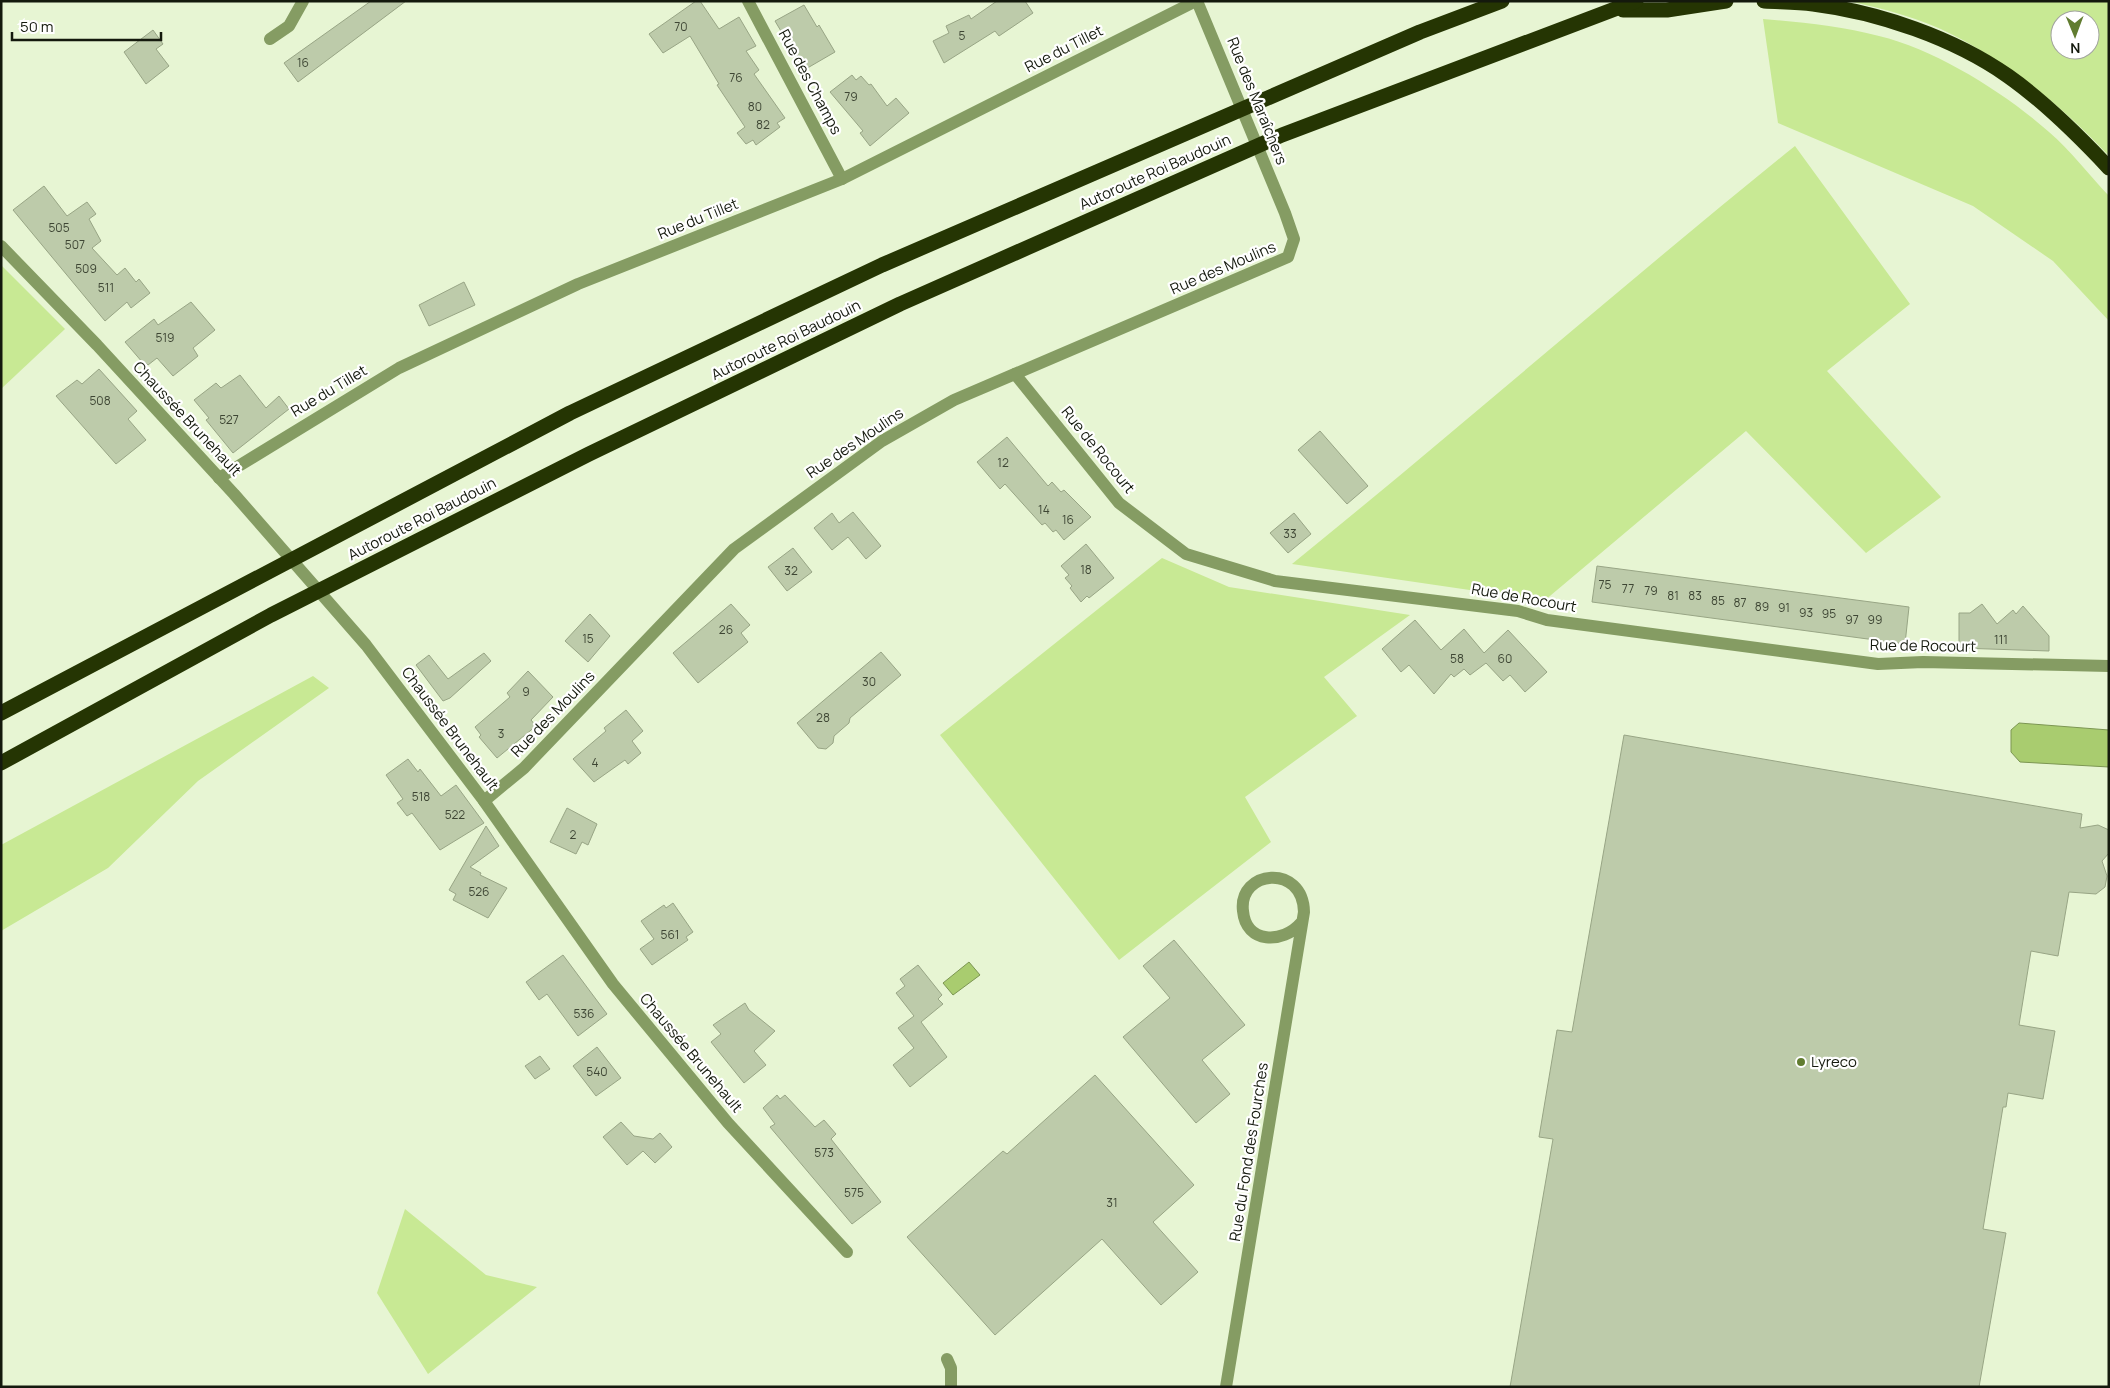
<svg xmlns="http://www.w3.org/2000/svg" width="2110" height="1388" viewBox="0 0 2110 1388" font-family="Manrope,sans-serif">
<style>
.green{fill:#c8e994;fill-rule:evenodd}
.water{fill:#a9cc6f;stroke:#7c9652}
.building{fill:#bdcbaa;stroke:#98a585}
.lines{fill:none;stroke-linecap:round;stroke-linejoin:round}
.minor{stroke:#859c63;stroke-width:12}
.motorway{stroke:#253503;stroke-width:15}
.poi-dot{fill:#617c30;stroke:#fff;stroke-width:2}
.labels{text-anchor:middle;stroke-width:4.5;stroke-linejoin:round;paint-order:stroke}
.number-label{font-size:12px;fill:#3e4634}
.street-label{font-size:15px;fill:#14190d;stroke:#fff}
.poi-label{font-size:15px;fill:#14190d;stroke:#fff;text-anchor:start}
</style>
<rect width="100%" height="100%" fill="#e7f5d3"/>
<g class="green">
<path d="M1848 1H2109V156C2064 108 2012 65 1953 35 1921 18 1884 9 1848 1ZM2060 20H2090V50H2060Z"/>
<path d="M1763 19C1802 22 1841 26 1879 36 1937 50 2005 93 2049 132 2071 151 2089 175 2109 196V321L2053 261 1973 206 1778 123Z"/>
<path d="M1795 146 1910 304 1827 371 1941 497 1866 553 1746 431 1544 601 1292 564C1461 427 1625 283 1795 146Z"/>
<polygon points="1,265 65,329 1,389"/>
<polygon points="1162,558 1229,587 1410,615 1324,677 1357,716 1245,797 1271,842 1119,960 940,735"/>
<polygon points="313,676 329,688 198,781 108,868 1,931 1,845"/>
<polygon points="405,1209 486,1275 537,1287 428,1374 377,1293"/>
</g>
<g class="water">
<polygon points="2019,723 2109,730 2109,767 2020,762 2011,752 2011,730"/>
<polygon points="969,962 980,975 953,995 943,983"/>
</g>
<g class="building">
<polygon points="371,1 406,1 298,82 284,63"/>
<polygon points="696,1 700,1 719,29 739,17 756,46 746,51 759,70 754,74 785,118 777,123 780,127 756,145 753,140 746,144 737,133 745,127 717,85 719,84 690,36 663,53 649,34"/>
<polygon points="997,1 1025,1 1033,13 999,36 995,31 944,63 933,41 949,33 946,26 969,15 971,19"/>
<polygon points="804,5 817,27 819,25 835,52 804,70 775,21"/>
<polygon points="153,30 163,44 156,49 169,66 146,84 124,52"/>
<polygon points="852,75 856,80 861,76 869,85 871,84 887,106 896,98 909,113 870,146 860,133 863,131 830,92"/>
<polygon points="44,186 67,216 87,202 96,214 89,219 101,241 92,248 117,275 125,268 136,282 139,279 150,293 131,308 127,302 105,321 13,210"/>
<polygon points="464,282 475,305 429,326 419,305"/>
<polygon points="191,302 215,330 193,348 198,356 173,376 157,358 148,365 145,362 143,363 125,342 154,319 158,325"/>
<polygon points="99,369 137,411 128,419 146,440 116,464 56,396 77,380 82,384"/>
<polygon points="240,375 266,408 279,396 289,409 233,453 206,420 209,418 194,400 216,383 221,388"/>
<polygon points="1320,431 1368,486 1347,504 1298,450"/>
<polygon points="1007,437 1048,486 1052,482 1061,492 1064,490 1091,517 1064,540 1056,530 1053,532 1045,523 1042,525 1005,484 1000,489 977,462"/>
<polygon points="853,512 881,546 866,559 848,537 832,550 814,528 832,513 839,523"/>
<polygon points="1294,513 1311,534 1288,553 1270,533"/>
<polygon points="1086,544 1114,578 1089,598 1087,596 1081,602 1070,588 1072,586 1065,578 1069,575 1061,566"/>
<polygon points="793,548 812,572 787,591 768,567"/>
<polygon points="1597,566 1909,607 1905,644 1592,602"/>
<polygon points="731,604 750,625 741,633 748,642 698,683 673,653"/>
<polygon points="1982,604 1997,624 2013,610 2016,614 2023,606 2049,636 2049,651 1959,648 1959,613 1970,613"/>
<polygon points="590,614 610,636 588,662 565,641"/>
<polygon points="1415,620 1441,650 1464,629 1484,653 1508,630 1547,672 1525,692 1510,675 1503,681 1486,663 1470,675 1464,669 1454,677 1451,674 1434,694 1409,665 1401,672 1382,649"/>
<polygon points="881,652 901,675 850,718 849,723 834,736 833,743 826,749 818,748 797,723"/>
<polygon points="484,653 491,661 450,698 443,701 416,665 429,655 448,679"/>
<polygon points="528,671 553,697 531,720 536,726 497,758 479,737 481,735 475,727 510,697 507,693"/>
<polygon points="626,710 643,731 632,741 641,753 628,764 625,760 594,782 573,759 606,731 604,728"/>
<polygon points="1624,735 2082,814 2080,828 2098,825 2109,830 2109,853 2102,861 2107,876 2105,887 2096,894 2069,892 2058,956 2031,951 2019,1025 2055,1031 2043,1099 2008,1093 2006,1107 2003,1107 1983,1229 2006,1233 1979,1387 1510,1387 1553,1139 1539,1137 1557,1030 1572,1032"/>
<polygon points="408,759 418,772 420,769 441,796 456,785 484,823 440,850 412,813 407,816 397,803 403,799 386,775"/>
<polygon points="567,808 597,824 588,845 582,842 576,854 550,842"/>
<polygon points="486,826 499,846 470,867 481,873 480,875 507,888 488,918 453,900 456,894 449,890"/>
<polygon points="673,903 693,932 686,937 688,940 652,965 640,949 654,939 641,921 664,905 666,908"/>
<polygon points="1174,940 1245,1025 1202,1060 1230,1094 1196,1123 1123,1037 1170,998 1143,966"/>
<polygon points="563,955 607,1014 578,1036 547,994 539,1000 526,982"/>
<polygon points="918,965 942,995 938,999 943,1004 921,1022 947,1057 910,1087 893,1065 914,1048 898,1028 914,1016 896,993 905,986 900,979"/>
<polygon points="745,1003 749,1010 775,1031 754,1051 766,1065 744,1083 711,1042 721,1034 713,1025"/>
<polygon points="597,1047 621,1078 596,1096 573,1066"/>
<polygon points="540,1056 550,1069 535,1079 525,1066"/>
<polygon points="1095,1075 1194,1185 1153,1222 1198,1272 1161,1305 1102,1239 995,1335 907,1237 1003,1151 1007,1154"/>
<polygon points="777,1095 780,1099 785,1095 815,1127 824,1120 836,1134 831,1139 881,1202 852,1224 770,1127 775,1124 763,1108"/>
<polygon points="621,1122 634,1136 653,1139 660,1133 672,1147 655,1163 643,1151 627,1165 603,1137"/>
</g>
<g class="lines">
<g class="minor">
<polyline points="748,1 842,179"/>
<polyline points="270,39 289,26 303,1"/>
<polyline points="1,246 97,345 234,494 366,645 484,801 613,984 728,1123 847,1252"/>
<polyline points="1015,374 1119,503 1186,554 1275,581 1518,611 1547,620 1878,664 1923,662 2109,666"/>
<polyline points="219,478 399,368 578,284 842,179 1196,1"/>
<polyline points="484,801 524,768 734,549 882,441 954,400 1288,257 1294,239 1285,213 1197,1"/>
<polyline points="947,1359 951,1368 951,1387"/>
<path d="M1226 1387 1304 912C1303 863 1238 870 1243 911 1246 944 1283 944 1301 923"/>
</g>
<g class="motorway">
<path d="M1764 1C1780 2 1797 2 1813 4 1878 12 1954 38 2008 76 2045 102 2078 135 2109 168"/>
<polyline points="1623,10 1667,10 1726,1"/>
<polyline points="1,713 570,413 882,265 1420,32 1502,1"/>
<polyline points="1,763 271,615 589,454 900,304 1282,135 1636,1"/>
</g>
</g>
<circle class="poi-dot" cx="1801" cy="1062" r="5"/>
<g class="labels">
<g class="number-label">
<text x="681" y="31">70</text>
<text x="962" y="40">5</text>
<text x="303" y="67">16</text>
<text x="736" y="82">76</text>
<text x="851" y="101">79</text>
<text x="755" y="111">80</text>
<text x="763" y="129">82</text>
<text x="59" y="232">505</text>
<text x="75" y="249">507</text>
<text x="86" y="273">509</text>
<text x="106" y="292">511</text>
<text x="165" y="342">519</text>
<text x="100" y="405">508</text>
<text x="229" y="424">527</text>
<text x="1003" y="467">12</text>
<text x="1044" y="514">14</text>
<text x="1068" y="524">16</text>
<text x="1290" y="538">33</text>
<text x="1086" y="574">18</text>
<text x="791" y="575">32</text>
<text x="1605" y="589">75</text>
<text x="1628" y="593">77</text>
<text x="1651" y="595">79</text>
<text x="1673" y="600">81</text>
<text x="1695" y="600">83</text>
<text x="1718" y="605">85</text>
<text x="1740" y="607">87</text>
<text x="1762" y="611">89</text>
<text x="1784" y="612">91</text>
<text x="1806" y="617">93</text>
<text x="1829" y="618">95</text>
<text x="1852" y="624">97</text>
<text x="1875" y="624">99</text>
<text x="726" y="634">26</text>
<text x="588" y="643">15</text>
<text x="2001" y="644">111</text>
<text x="1457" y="663">58</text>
<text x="1505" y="663">60</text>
<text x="869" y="686">30</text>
<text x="526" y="696">9</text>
<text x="823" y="722">28</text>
<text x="501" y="738">3</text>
<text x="595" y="767">4</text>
<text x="421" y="801">518</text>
<text x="455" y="819">522</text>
<text x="573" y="839">2</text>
<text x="479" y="896">526</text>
<text x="670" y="939">561</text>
<text x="584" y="1018">536</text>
<text x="597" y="1076">540</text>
<text x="824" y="1157">573</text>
<text x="854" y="1197">575</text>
<text x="1112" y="1207">31</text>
</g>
<g class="street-label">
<text transform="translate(1064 49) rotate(-27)" y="5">Rue du Tillet</text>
<text transform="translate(810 82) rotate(62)" y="5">Rue des Champs</text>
<text transform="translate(1257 101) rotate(68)" y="5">Rue des Maraîchers</text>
<text transform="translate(1155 172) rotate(-24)" y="5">Autoroute Roi Baudouin</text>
<text transform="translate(698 219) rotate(-22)" y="5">Rue du Tillet</text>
<text transform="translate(1223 268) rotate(-23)" y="5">Rue des Moulins</text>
<text transform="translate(786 340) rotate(-26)" y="5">Autoroute Roi Baudouin</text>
<text transform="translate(329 391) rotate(-31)" y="5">Rue du Tillet</text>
<text transform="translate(187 419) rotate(47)" y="5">Chaussée Brunehault</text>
<text transform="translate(855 443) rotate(-34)" y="5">Rue des Moulins</text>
<text transform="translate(1098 450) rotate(51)" y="5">Rue de Rocourt</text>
<text transform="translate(422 519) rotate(-27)" y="5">Autoroute Roi Baudouin</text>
<text transform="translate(1524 598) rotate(10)" y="5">Rue de Rocourt</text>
<text transform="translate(1923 646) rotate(1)" y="5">Rue de Rocourt</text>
<text transform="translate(553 714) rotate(-46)" y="5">Rue des Moulins</text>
<text transform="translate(450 729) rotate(53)" y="5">Chaussée Brunehault</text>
<text transform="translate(691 1053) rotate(50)" y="5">Chaussée Brunehault</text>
<text transform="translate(1249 1152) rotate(-81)" y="5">Rue du Fond des Fourches</text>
</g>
<g class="poi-label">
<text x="1811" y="1067">Lyreco</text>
</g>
</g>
<rect width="2110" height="1388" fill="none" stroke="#14190d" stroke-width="5"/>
<g transform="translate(2075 35) rotate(179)"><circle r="24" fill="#ffffff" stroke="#a1a39e"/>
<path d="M0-4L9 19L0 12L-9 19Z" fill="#617c30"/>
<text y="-8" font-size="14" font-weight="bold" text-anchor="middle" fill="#14190d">N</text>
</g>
<path d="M12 32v8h149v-8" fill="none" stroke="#14190d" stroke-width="2.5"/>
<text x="20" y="32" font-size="15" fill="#14190d" stroke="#ffffff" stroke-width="4" paint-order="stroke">50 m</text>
</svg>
